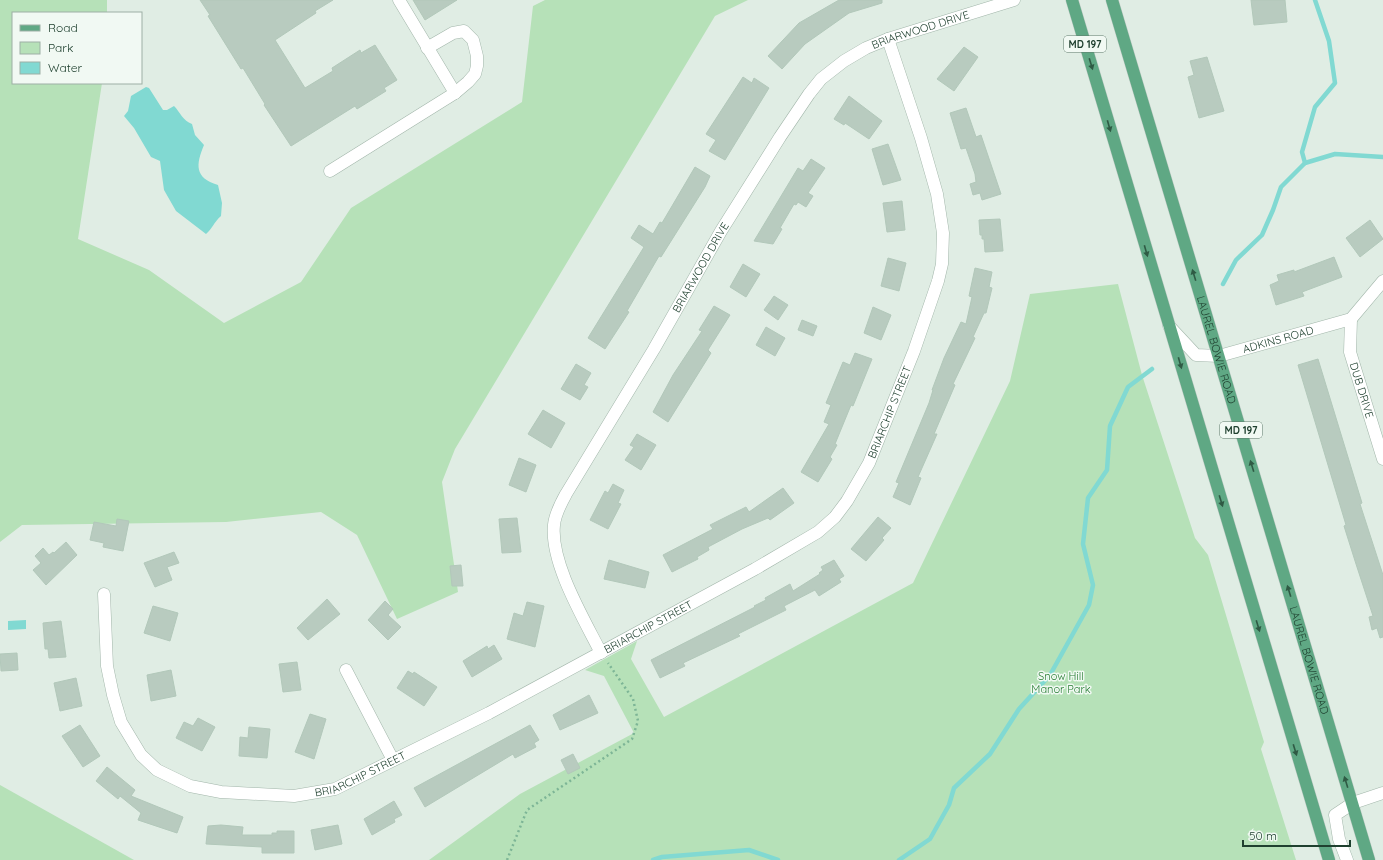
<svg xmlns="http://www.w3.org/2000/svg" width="1383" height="860" viewBox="0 0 1383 860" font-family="Quicksand,sans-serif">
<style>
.green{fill:#b6e1b8}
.water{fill:#81d9d2}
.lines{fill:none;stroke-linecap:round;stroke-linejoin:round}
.stream{stroke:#81d9d2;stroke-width:4.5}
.building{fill:#b8cbbf;stroke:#b2c8ba}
.minor-casing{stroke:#a2b6aa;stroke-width:13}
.major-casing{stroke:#c0cac5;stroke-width:13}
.path{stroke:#7db596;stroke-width:2.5;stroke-dasharray:2 3;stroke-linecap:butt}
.minor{stroke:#fff;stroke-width:12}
.major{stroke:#5fa884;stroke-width:12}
.oneway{fill:#2f5a44}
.labels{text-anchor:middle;stroke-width:3;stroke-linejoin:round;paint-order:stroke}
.shield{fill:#f1f9f3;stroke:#5e786a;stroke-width:1}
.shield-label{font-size:10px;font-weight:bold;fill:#1f402f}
.street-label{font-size:11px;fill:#1f402f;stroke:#f1f9f3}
.park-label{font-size:11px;fill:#247c31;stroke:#f1f9f3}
</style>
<rect width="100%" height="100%" fill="#e0ede4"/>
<g class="green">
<polygon points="0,0 107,0 107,13 13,13 13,83 102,83 78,239 149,270 224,323 301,282 351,208 522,102 533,6 545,0 748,0 715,16 455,449 442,482 458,592 397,619 357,535 321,512 226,522 22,525 0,542"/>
<polygon points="1118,284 1142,375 1195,538 1208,555 1264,742 1261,749 1296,860 429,860 520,794 634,733 604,676 585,670 637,641 631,659 664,717 913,583 1010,381 1030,294"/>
<polygon points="0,785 134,860 0,860"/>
</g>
<g class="water">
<path d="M146 87 149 88 163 110H167L174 106C180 112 183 121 192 124L195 135 204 145C196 164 194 178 218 185L222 203 221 216C214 222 212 229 206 234L176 211 164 190 160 161 151 157 134 128 124 116 128 111 131 96Z"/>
<polygon points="26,620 26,629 8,630 8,621"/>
</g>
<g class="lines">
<g class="stream">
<polyline points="1305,163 1335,154 1383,157"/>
<polyline points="1223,284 1236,260 1262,235 1273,210 1281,187 1305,163 1302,152 1315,107 1335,83 1329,41 1315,0"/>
<polyline points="653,860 662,857 749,850 778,860"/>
<polyline points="899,860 930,839 949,805 954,788 990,754 1019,709 1050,675 1089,605 1093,585 1083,544 1088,498 1107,470 1110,426 1128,387 1152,369"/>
</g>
</g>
<g class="building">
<polygon points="200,0 333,0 315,11 316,13 275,40 305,88 333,71 332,68 360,50 361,53 375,45 397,80 384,88 386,91 357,109 355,106 291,146 264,105 265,104 243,68 241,69 208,16 210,15"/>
<polygon points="413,0 457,0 425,20"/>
<polygon points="839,0 882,0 882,3 849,13 805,44 782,69 768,56 799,23"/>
<polygon points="1251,0 1285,0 1287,22 1254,25"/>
<polygon points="964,47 978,57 954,91 937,79"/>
<polygon points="1207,57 1224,111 1199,118 1188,77 1194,75 1190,61"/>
<polygon points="743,77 752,83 754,78 769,88 725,160 709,151 716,140 706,134"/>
<polygon points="849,96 882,121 869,139 845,123 844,125 834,119"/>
<polygon points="966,108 976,137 981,135 1001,194 982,200 980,193 973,195 970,184 976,182 975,174 966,148 961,149 950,113"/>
<polygon points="888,144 901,180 883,185 872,149"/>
<polygon points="811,159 825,168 808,193 813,196 806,207 798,202 796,205 794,204 780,228 782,229 773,244 754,241 798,168 803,171"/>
<polygon points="695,167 710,176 705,187 661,257 659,256 627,311 629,312 605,349 588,338 644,247 631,238 639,225 653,234 660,222 662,223"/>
<polygon points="902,201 905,230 887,232 883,203"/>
<polygon points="1000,219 1003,251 985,252 984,239 982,239 982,235 980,235 979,220"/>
<polygon points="1370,220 1383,239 1360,257 1346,238"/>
<polygon points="1334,257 1342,277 1302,292 1304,296 1276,305 1270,285 1279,281 1277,275 1294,270 1294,272"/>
<polygon points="888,258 906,263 899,291 881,286"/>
<polygon points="743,264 760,274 746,297 730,287"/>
<polygon points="975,268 992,272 989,287 992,288 986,313 984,313 973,337 975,338 953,384 955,385 934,434 937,434 918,477 921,478 910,505 893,497 899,483 896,482 929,403 933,390 932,390 944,358 961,322 966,324 972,297 969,296"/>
<polygon points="774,296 788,305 778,320 764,310"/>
<polygon points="714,306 730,315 708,350 711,353 668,422 653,412 673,375 702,331 699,330"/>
<polygon points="873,307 891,315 881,340 864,333"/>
<polygon points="802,320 817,326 813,336 798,330"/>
<polygon points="766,327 785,338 775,356 756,345"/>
<polygon points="855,353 872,359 853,406 851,405 835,444 837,445 830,457 832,459 818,482 801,472 829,424 824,422 831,405 826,403 843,362 850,365"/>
<polygon points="1318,359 1362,503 1360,504 1383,575 1383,637 1380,638 1377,628 1372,630 1369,617 1373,616 1356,564 1344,526 1346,525 1298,365"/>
<polygon points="576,364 591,373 584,385 588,387 580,400 561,389"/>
<polygon points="543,410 565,423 551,448 528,434"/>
<polygon points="637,434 656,445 641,470 625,460 634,447 630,445"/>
<polygon points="519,458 536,465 526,492 509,485"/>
<polygon points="613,484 624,490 618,503 621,504 608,529 590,520 605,491 608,493"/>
<polygon points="783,488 794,503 770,520 768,518 742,529 708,547 709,550 697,557 698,559 672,572 663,555 713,529 710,525 746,507 749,512"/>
<polygon points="878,517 891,528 882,538 884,540 866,561 851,549"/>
<polygon points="517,518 521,552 502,553 499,519"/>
<polygon points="117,519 129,521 123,551 103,547 104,543 90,540 94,522 116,526"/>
<polygon points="66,542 77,555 46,585 33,570 41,563 35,556 43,548 49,555 53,552 54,553"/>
<polygon points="174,552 179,563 167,567 172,580 155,587 144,563"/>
<polygon points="609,560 649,572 645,588 604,579"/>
<polygon points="834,560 844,576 839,579 841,582 819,596 815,590 784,606 786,610 738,634 740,636 683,663 685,666 660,678 651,660 755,607 754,606 766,600 765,598 790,584 793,591 820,574 819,573 823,570 821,567"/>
<polygon points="461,565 463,586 452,586 450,566"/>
<polygon points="327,599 340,614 308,640 297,628"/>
<polygon points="385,601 393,609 388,615 401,627 388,640 368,620"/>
<polygon points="527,602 544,606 535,647 507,639 514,613 523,616"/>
<polygon points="153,606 178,613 170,641 144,633"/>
<polygon points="61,621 66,657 49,658 48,649 45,649 43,623"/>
<polygon points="494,645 502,659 472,677 463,661 487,646 488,649"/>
<polygon points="17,653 18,670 1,671 0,654"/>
<polygon points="297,662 301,690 283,692 279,664"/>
<polygon points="171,670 176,696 151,701 147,675"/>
<polygon points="408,671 413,674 414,672 437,687 424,706 397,688"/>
<polygon points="76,678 82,706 60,711 54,683"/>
<polygon points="589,695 598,713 560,730 553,715"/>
<polygon points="310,714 326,719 314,759 295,752"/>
<polygon points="198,718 215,727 202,751 176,738 184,722 193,726"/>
<polygon points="80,725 100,756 83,767 62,736"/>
<polygon points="530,725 539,740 534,743 536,747 515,758 513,754 425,807 414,788"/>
<polygon points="249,727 270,729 267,758 239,756 240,737 248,738"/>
<polygon points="573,754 580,768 568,774 561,760"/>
<polygon points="107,767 135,790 131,796 183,817 177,833 138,820 141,813 120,796 118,799 96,781"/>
<polygon points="394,801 402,815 394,819 395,822 372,835 364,819"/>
<polygon points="221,825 243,827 242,835 272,835 272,833 277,833 277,831 294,831 294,853 262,853 262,847 206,844 208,826"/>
<polygon points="338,825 342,844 315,850 311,830"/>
</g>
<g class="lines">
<defs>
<g id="minor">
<polyline points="399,0 455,93"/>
<polyline points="330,171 455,93 468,82 475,74 477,66 477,56 473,40 464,31 453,33 427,48"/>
<path id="s1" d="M1351 319 1350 352 1383 459"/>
<path id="s2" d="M1169 326 1196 355 1219 356 1351 319 1383 281"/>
<path id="s3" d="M104 594 107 666 113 695 121 722 141 755 157 770 190 786 221 792 294 796 335 789 489 713 755 569 818 532 835 517 847 501 869 463 914 351 938 281 942 264 943 233 937 194 921 138 888 39"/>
<path id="s4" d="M601 653C584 619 550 563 554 525 555 514 561 503 566 494L654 349 721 231 780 137 809 94 821 79 844 61 866 48 888 39 1014 0"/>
<polyline points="346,670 393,760"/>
<polyline points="1347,860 1339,839 1335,815 1353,803 1383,793"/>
</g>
<g id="major">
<polyline points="1072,0 1329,860"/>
<path id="s5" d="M1112 0 1369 860"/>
</g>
</defs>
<use href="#minor" class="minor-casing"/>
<use href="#major" class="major-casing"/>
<polyline class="path" points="507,860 527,810 632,739 638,721 633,699 608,663"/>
<use href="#minor" class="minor"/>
<use href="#major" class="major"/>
</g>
<defs><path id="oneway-solid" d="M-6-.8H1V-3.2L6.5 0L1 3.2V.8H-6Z"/></defs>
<g class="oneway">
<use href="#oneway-solid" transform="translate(1091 64) rotate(73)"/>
<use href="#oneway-solid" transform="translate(1109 126) rotate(74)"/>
<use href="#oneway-solid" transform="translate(1146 251) rotate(74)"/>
<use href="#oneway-solid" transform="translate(1194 275) rotate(-107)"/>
<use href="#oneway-solid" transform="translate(1180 363) rotate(74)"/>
<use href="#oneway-solid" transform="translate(1252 466) rotate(-107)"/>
<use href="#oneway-solid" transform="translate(1221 501) rotate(73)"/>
<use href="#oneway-solid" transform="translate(1289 591) rotate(-107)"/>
<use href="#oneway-solid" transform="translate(1258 626) rotate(73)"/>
<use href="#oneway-solid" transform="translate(1295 750) rotate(73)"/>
<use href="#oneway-solid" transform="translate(1346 782) rotate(-107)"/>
</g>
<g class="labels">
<g class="shield">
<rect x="1064" y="36" width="42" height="16" rx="3"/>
<rect x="1220" y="422" width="42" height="16" rx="3"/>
</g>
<g class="shield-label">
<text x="1085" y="48">MD 197</text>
<text x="1241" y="434">MD 197</text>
</g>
<g class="street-label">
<text dy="4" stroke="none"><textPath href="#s4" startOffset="771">BRIARWOOD DRIVE</textPath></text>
<text dy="4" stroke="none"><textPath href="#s4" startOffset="435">BRIARWOOD DRIVE</textPath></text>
<text dy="4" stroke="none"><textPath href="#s2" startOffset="124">ADKINS ROAD</textPath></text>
<text dy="4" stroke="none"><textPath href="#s5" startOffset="365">LAUREL BOWIE ROAD</textPath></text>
<text dy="4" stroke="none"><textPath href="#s1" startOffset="73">DUB DRIVE</textPath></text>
<text dy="4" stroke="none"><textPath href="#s3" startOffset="1062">BRIARCHIP STREET</textPath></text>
<text dy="4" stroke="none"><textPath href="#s3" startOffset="726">BRIARCHIP STREET</textPath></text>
<text dy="4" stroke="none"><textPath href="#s5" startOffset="689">LAUREL BOWIE ROAD</textPath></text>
<text dy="4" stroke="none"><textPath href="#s3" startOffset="402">BRIARCHIP STREET</textPath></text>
</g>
<g class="park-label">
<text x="1061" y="680">Snow Hill<tspan x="1061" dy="13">Manor Park</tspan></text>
</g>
</g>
<rect x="12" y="12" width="130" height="72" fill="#f1f9f3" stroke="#9dafa5"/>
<rect x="20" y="25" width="20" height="6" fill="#5fa884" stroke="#9dafa5"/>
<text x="48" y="32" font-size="12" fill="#1f402f">Road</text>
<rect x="20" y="42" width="20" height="12" fill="#b6e1b8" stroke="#9dafa5"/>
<text x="48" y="52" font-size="12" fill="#1f402f">Park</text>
<rect x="20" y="62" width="20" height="12" fill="#81d9d2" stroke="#9dafa5"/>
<text x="48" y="72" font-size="12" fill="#1f402f">Water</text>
<path d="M1243 840v6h107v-6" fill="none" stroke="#1f402f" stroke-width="2"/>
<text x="1249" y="840" font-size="12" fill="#1f402f" stroke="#f1f9f3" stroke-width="3" paint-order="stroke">50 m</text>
</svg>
